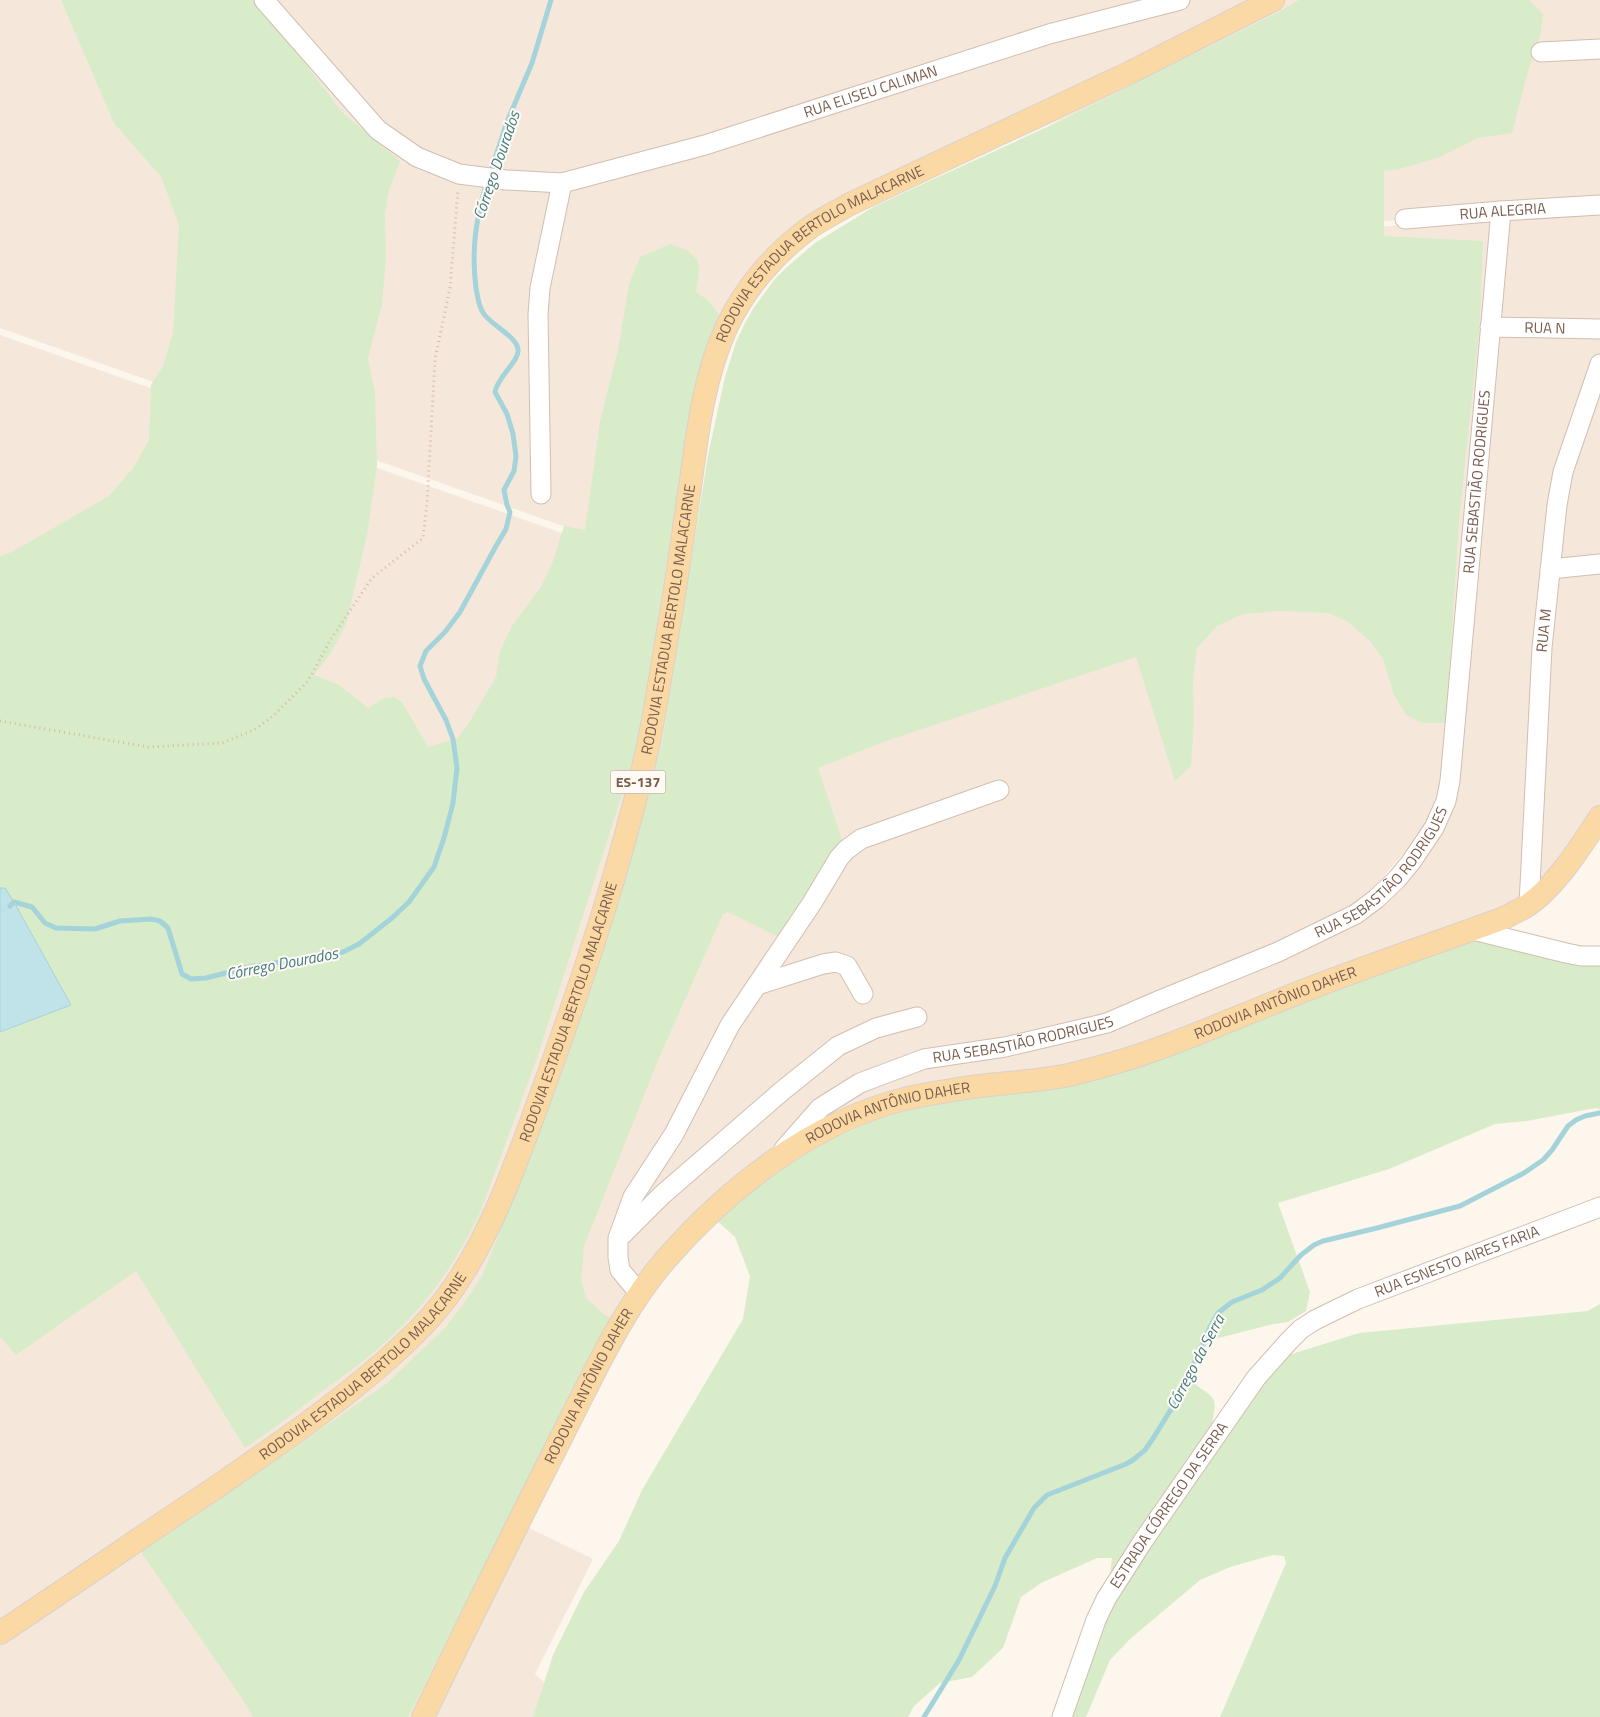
<svg xmlns="http://www.w3.org/2000/svg" width="1600" height="1717" viewBox="0 0 1600 1717" font-family="'Titillium Web',sans-serif">
<style>
.residential{fill:#f5e8da}
.green{fill:#d8ecc9}
.water{fill:#bfe3e8;stroke:#a5d3da}
.lines{fill:none;stroke-linecap:round;stroke-linejoin:round}
.stream{stroke:#a5d3da;stroke-width:5}
.minor-casing{stroke:#d1beb0;stroke-width:21}
.major-casing{stroke:#dad1cd;stroke-width:24}
.path{stroke:#d9b8a5;stroke-width:3;stroke-dasharray:1 4;stroke-linecap:butt}
.minor{stroke:#fff;stroke-width:19}
.major{stroke:#fbd9a5;stroke-width:22}
.labels{text-anchor:middle;stroke-width:4;stroke-linejoin:round;paint-order:stroke}
.shield{fill:#fffaf3;stroke:#a28b7f;stroke-width:1}
.shield-label{font-size:14px;font-weight:bold;fill:#7a5c4d}
.street-label{font-size:15px;fill:#7a5c4d;stroke:#fffaf3}
.water-label{font-size:16px;font-style:italic;fill:#437c86;stroke:#fffaf3}
</style>
<rect width="100%" height="100%" fill="#fdf6ec"/>
<g class="residential">
<polygon points="0,0 1301,0 1164,74 821,225 732,323 674,565 0,328"/>
<polygon points="1508,0 1600,0 1600,818 1587,841 1516,926 1038,1097 863,1106 798,1145 864,1077 1148,1015 1351,918 1444,814 1501,213 1354,223 1348,155"/>
<polygon points="1136,99 1341,152 1350,229 1490,218 1480,367 1440,812 1350,914 1150,1010 863,1072 704,1222 610,1343 519,1523 593,1559 535,1674 556,1693 549,1717 0,1717 0,335 667,570 690,567 729,383 743,331 827,236"/>
</g>
<g class="green">
<path d="M61 0H257L342 112 400 161 389 190 385 214 386 259 382 304 368 358 375 393 377 465 367 535 346 624 331 653 314 675 339 685 368 708 384 698 394 697 402 702 428 747 458 738 470 721 496 677 500 651 512 626 541 587 552 564 564 526 585 530 600 421 618 350 629 284 640 257 670 244 688 251 698 260 699 272 696 292 709 301 721 317 684 451 640 732 629 773 537 1058 480 1213C458 1259 429 1302 391 1337 371 1356 348 1373 325 1389 299 1410 273 1429 245 1448L136 1271 16 1355 0 1337V1032L71 1005 14 902 5 888H0V556L12 552 109 496 133 468 149 440 151 385 163 366 173 333 179 224 161 177 114 123Z"/>
<polygon points="1299,0 1529,0 1543,14 1540,36 1528,71 1512,133 1478,138 1437,158 1400,169 1384,171 1384,236 1483,241 1480,320 1459,522 1446,723 1423,723 1406,715 1394,695 1383,659 1369,640 1348,622 1329,613 1280,611 1243,614 1217,626 1197,648 1193,680 1194,722 1191,766 1175,781 1136,657 886,741 818,768 842,840 787,937 781,938 728,912 723,914 658,1060 584,1246 581,1280 586,1298 603,1314 611,1318 408,1717 253,1717 239,1694 139,1549 269,1465 386,1384 445,1328 464,1303 482,1276 513,1198 649,789 663,737 708,455 725,377 736,342 744,325 753,309 774,280 787,267 815,243 875,206 1045,128 1275,14"/>
<path d="M1474 937 1600 953V1109L1595 1108 1527 1121 1495 1124 1389 1169 1278 1203 1310 1292 1306 1311 1288 1322 1273 1324 1211 1340C1201 1352 1182 1375 1199 1387 1204 1391 1211 1394 1214 1400 1216 1407 1213 1417 1212 1424L1223 1429 1282 1357 1359 1333 1588 1311 1600 1304V1717H1220L1286 1563 1284 1556 1273 1555 1230 1567 1200 1580 1130 1639 1110 1660 1086 1717H1063L1109 1583 1112 1558H1097L1041 1583 1021 1597 1003 1648 972 1677 940 1683 914 1706 908 1717H533L553 1655 584 1592 619 1541 642 1490 743 1319 750 1276 735 1237 716 1220 759 1184 805 1153 829 1140 880 1118 934 1102 1040 1088Z"/>
</g>
<polygon class="water" points="0,888 5,888 14,902 71,1005 0,1032"/>
<g class="lines">
<g class="stream">
<polyline points="490,174 507,122 532,63 551,0"/>
<path d="M10 906 14 902 32 907 45 923 56 928 95 929 120 921 151 919 160 921 168 928 182 974 191 979 206 978 249 967 343 952 359 944 392 918 409 902 434 867 444 838 453 803 457 768 453 739 446 720 424 679 420 666 426 651 445 632 460 612 496 546 506 529 510 512 507 505 504 490 514 471 516 456 513 434 507 414 495 392C497 377 520 361 518 349 516 336 491 325 484 314 478 306 478 297 476 288 471 250 476 218 487 182"/>
<polyline points="924,1717 959,1660 995,1586 1005,1558 1034,1508 1047,1495 1126,1464 1133,1460 1145,1450 1154,1437 1181,1393 1210,1327 1218,1313 1232,1302 1262,1290 1280,1278 1301,1255 1314,1245 1323,1241 1377,1228 1460,1206 1524,1173 1543,1160 1552,1150 1568,1126 1576,1120 1585,1116 1600,1113"/>
</g>
<defs>
<g id="minor">
<path id="s1" d="M264 0 378 130 417 157 459 174 506 180 562 183 705 145 1049 34 1180 0"/>
<polyline points="1541,52 1600,49"/>
<path id="s2" d="M1405 219 1501 211 1600 205"/>
<path id="s3" d="M1490 327 1600 329"/>
<polyline points="541,494 538,314 540,288 562,183"/>
<polyline points="1550,569 1600,564"/>
<path id="s4" d="M1529 905 1542 648 1557 505 1563 472 1600 364"/>
<polyline points="1473,930 1566,953 1581,956 1600,956"/>
<polyline points="757,985 823,964 836,962 847,966 863,994"/>
<path id="s5" d="M784 1149 820 1108 860 1083 924 1059 1005 1047 1107 1023 1158 1001 1278 952 1356 914 1376 899 1397 879 1411 862 1434 828 1446 801 1450 781 1501 211"/>
<polyline points="623,1234 662,1195 782,1091 838,1046 876,1028 917,1017"/>
<polyline points="640,1294 620,1270 618,1257 618,1238 633,1197 674,1134 730,1025 812,903 839,858 846,850 861,839 999,790"/>
<path id="s6" d="M1062 1717 1096 1620 1106 1599 1143 1541 1256 1378 1288 1342 1301 1329 1315 1320 1358 1299 1600 1207"/>
</g>
<g id="major">
<path id="s7" d="M0 1633C71 1586 141 1537 212 1490 270 1450 328 1411 382 1364 408 1341 434 1317 454 1287 494 1229 517 1160 541 1095 583 979 623 861 649 741 657 701 663 660 670 619 678 573 684 526 691 480 698 427 705 374 727 326 746 286 777 251 812 226 824 218 838 211 850 204L1131 72 1273 0"/>
<path id="s8" d="M423 1717C468 1624 514 1531 561 1438 592 1378 622 1309 667 1258 729 1187 811 1123 904 1099 918 1096 933 1093 947 1091 987 1083 1029 1083 1069 1075 1090 1070 1111 1064 1131 1058 1187 1040 1239 1016 1293 995 1363 967 1434 944 1504 918 1512 913 1521 910 1528 905 1556 886 1582 845 1600 817"/>
</g>
</defs>
<use href="#minor" class="minor-casing"/>
<use href="#major" class="major-casing"/>
<polyline class="path" points="0,721 148,747 222,743 254,730 273,716 308,681 331,639 372,578 423,538 427,503 435,359 450,288 458,190"/>
<use href="#minor" class="minor"/>
<use href="#major" class="major"/>
</g>
<g class="labels">
<rect class="shield" x="610.5" y="770.5" width="55" height="23" rx="4"/>
<g class="shield-label">
<text x="638" y="787">ES-137</text>
</g>
<g class="street-label">
<text dy="5" stroke="none"><textPath href="#s1" startOffset="691">RUA ELISEU CALIMAN</textPath></text>
<text dy="5" stroke="none"><textPath href="#s2" startOffset="98">RUA ALEGRIA</textPath></text>
<text dy="5" stroke="none"><textPath href="#s7" startOffset="1698">RODOVIA ESTADUA BERTOLO MALACARNE</textPath></text>
<text dy="5" stroke="none"><textPath href="#s3" startOffset="55">RUA N</textPath></text>
<text dy="5" stroke="none"><textPath href="#s5" startOffset="1096">RUA SEBASTIÃO RODRIGUES</textPath></text>
<text dy="5" stroke="none"><textPath href="#s7" startOffset="1278">RODOVIA ESTADUA BERTOLO MALACARNE</textPath></text>
<text dy="5" stroke="none"><textPath href="#s4" startOffset="275">RUA M</textPath></text>
<text dy="5" stroke="none"><textPath href="#s5" startOffset="676">RUA SEBASTIÃO RODRIGUES</textPath></text>
<text dy="5" stroke="none"><textPath href="#s8" startOffset="1196">RODOVIA ANTÔNIO DAHER</textPath></text>
<text dy="5" stroke="none"><textPath href="#s7" startOffset="872">RODOVIA ESTADUA BERTOLO MALACARNE</textPath></text>
<text dy="5" stroke="none"><textPath href="#s5" startOffset="271">RUA SEBASTIÃO RODRIGUES</textPath></text>
<text dy="5" stroke="none"><textPath href="#s8" startOffset="791">RODOVIA ANTÔNIO DAHER</textPath></text>
<text dy="5" stroke="none"><textPath href="#s6" startOffset="630">RUA ESNESTO AIRES FARIA</textPath></text>
<text dy="5" stroke="none"><textPath href="#s7" startOffset="452">RODOVIA ESTADUA BERTOLO MALACARNE</textPath></text>
<text dy="5" stroke="none"><textPath href="#s8" startOffset="370">RODOVIA ANTÔNIO DAHER</textPath></text>
<text dy="5" stroke="none"><textPath href="#s6" startOffset="239">ESTRADA CÓRREGO DA SERRA</textPath></text>
</g>
<g class="water-label">
<text transform="translate(496 165) rotate(-71)" y="6">Córrego Dourados</text>
<text transform="translate(282 963) rotate(-11)" y="6">Córrego Dourados</text>
<text transform="translate(1195 1362) rotate(-62)" y="6">Córrego da Serra</text>
</g>
</g>
</svg>
